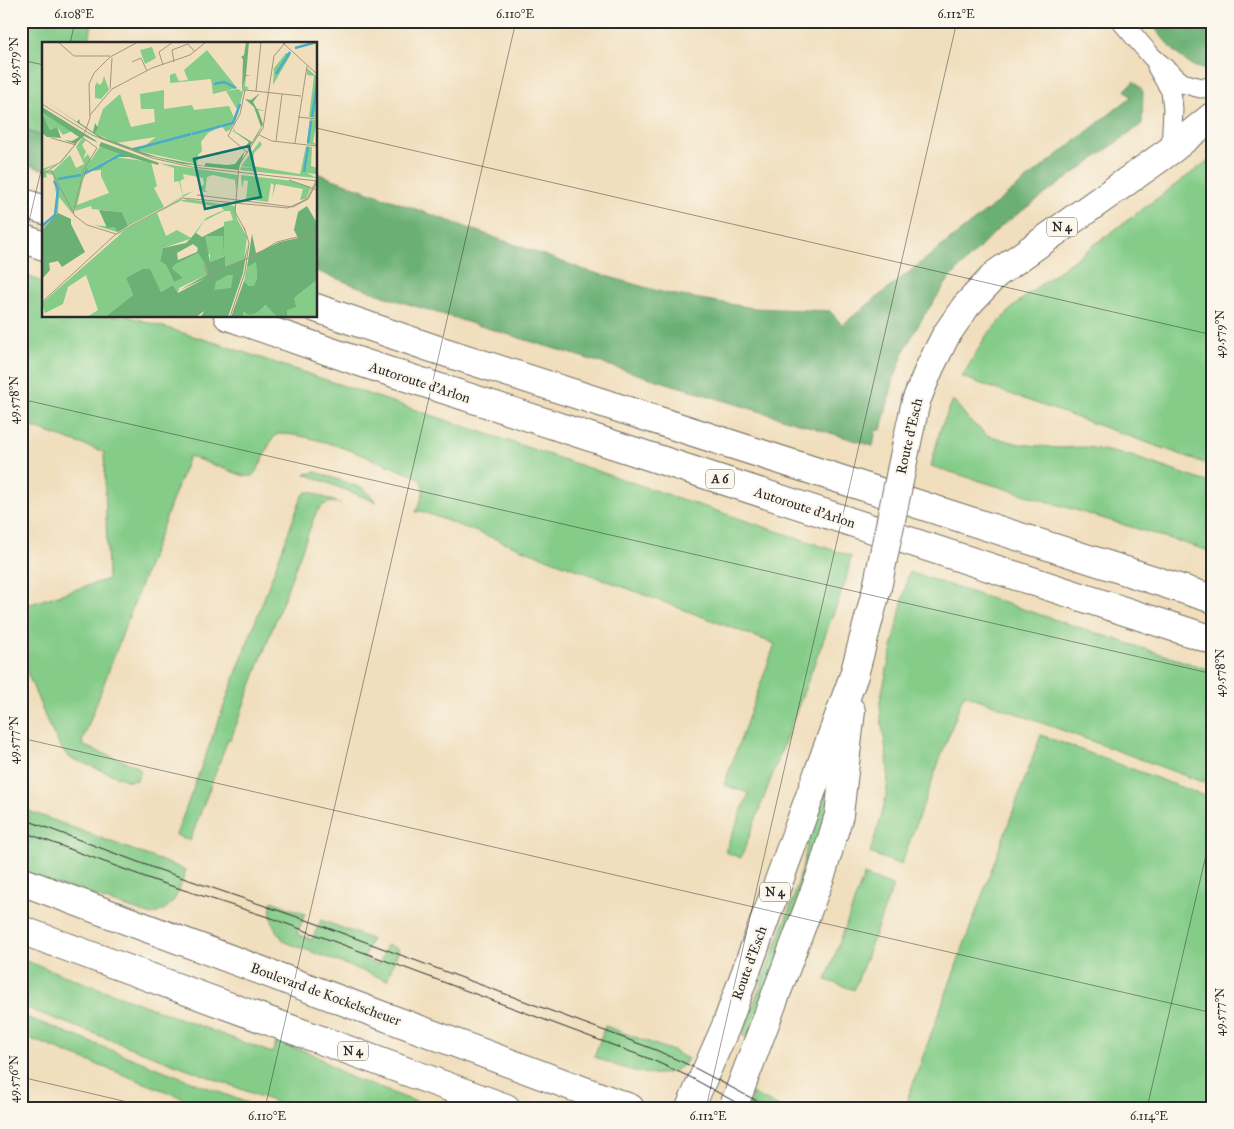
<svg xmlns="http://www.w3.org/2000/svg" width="1234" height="1129" viewBox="0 0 1234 1129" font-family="'IM FELL Great Primer',serif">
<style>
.green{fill:#84cc88;stroke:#587c5a}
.forest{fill:#6bb074;stroke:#4b6e50}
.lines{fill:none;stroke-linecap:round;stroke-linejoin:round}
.minor-casing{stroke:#706a5e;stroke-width:21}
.primary-casing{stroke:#706a5e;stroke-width:30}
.motorway-casing{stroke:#706a5e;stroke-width:30}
.minor{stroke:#fff;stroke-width:19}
.primary{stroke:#fff;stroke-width:28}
.motorway{stroke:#fff;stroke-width:28}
.tram{stroke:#2b2b2b;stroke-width:1}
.primary-bridge-casing{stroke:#706a5e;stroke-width:30;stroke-linecap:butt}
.primary-bridge{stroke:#fff;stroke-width:28}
.ticks{fill:none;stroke:#2b2b2b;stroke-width:1;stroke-opacity:0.45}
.labels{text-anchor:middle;stroke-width:4.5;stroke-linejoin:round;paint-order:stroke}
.shield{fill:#fbf7ec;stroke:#696865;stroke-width:1}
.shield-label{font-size:12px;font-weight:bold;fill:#2b2b2b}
.street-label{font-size:14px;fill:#2b2b2b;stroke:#fbf7ec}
.inset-river{fill:none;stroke:#4bacca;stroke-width:2.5}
.inset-road{fill:none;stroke:#a19682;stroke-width:1}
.view{fill:#0f766e;fill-opacity:0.15;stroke:#0f766e;stroke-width:2.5}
.inset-edge{fill:none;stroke:#2b2b2b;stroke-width:2.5}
.neatline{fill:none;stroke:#2b2b2b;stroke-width:2}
.ticks-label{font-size:12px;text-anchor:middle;fill:#2b2b2b}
</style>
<rect width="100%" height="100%" fill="#fbf7ec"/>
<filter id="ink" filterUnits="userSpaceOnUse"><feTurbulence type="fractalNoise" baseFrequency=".02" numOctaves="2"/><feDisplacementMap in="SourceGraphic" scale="10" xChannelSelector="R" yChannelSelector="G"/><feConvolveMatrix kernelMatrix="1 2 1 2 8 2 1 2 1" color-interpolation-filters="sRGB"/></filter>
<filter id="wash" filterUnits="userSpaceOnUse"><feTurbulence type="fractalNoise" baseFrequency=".0096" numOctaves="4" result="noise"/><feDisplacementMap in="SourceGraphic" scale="20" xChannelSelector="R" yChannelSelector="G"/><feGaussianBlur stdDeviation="1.12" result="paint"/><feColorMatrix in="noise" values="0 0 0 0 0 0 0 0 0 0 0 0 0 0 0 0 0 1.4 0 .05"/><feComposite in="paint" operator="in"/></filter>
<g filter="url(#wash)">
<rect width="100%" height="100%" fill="#f0debc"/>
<g class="green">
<polygon points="21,21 92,21 89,44 44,44 44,128 39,135 21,129"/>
<polygon points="1213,157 1213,431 1209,440 1213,442 1213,466 962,377 986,336 1015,305 1040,285"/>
<path d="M21 273 44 283V316H127L213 342 851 556 846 580 741 858 725 852 749 793 724 785 775 644 421 511 416 512C421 499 430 486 415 476 376 461 317 433 277 434 265 446 264 464 252 476H244L189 456 82 742 84 746 137 766 141 771 137 780 129 781 70 758 63 751 49 726 27 672 21 663V607L108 579 104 452 21 423Z"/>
<polygon points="953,400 970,421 987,435 1019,444 1058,448 1088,447 1131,456 1213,484 1213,552 931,466 940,430"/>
<polygon points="316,472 362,488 368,492 376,502 305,474"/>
<path d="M306 492H311L341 504C329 500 321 504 315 515L231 739H228L190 841 176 835 302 496Z"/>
<path d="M909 572 1213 671V786L964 694 901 865 870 853C877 828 888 801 888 774 888 750 880 726 880 701Z"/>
<polygon points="1041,735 1213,799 1213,1108 904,1108"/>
<polygon points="826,784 833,785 824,831 749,1039 742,1035 794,897 804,861 808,839"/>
<path d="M21 808 186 870C178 893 176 907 152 915L21 873Z"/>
<polygon points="864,875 893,886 854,990 826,980"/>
<path d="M272 901 305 914 297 934 312 940 321 920 371 939 364 959 379 965 387 945 399 949 387 980 285 942C274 929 268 918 272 901Z"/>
<polygon points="21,959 272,1053 277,1041 313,1054 347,1076 433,1108 291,1108 21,1006"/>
<polygon points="21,1015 260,1108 209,1108 21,1035"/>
<path d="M605 1026 673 1051 688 1059C666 1089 622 1067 594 1057Z"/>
<polygon points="752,1093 781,1108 749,1108"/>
</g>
<g class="forest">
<path d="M1149 21H1213V68C1189 77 1163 37 1149 21Z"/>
<polygon points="1134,81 1143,91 1142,124 1001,226 949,279 923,317 905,349 893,382 881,430 876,430 873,446 392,299 316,271 316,173 585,270 665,293 753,308 830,311 842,325 1131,97 1125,90"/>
<polygon points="21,129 44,137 44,170 21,162"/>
</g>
</g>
<g filter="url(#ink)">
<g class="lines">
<defs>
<g id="minor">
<polyline points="1121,21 1152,57 1182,83 1201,88 1213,87"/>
<polyline points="1157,67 1171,91 1173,109 1171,150"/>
</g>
<g id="primary">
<polyline points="907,442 916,401 930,367 946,335 966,306 996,274 1171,150 1213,116"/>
<polyline points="21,881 630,1108"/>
<polyline points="21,930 506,1108"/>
<polyline points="690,1108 726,1026 854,675 877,588"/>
<polyline points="733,1108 822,872 839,815 851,711"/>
</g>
<g id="motorway">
<polyline points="21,202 44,210"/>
<polyline points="21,238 44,246"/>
<polyline points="316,308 432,348 1213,599"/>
<polyline points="228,316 360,362 1213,640"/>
</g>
</defs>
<use href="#minor" class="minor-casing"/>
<use href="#primary" class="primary-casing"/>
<use href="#motorway" class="motorway-casing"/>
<use href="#minor" class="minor"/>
<use href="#primary" class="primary"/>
<use href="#motorway" class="motorway"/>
<g class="tram">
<polyline points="21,818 154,868 312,922 656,1050 693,1067 770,1108"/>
<polyline points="21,831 156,881 271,918 650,1059 690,1077 746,1108"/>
</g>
<defs>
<polyline id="primary-bridge" points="877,588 907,442"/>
</defs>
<use href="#primary-bridge" class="primary-bridge-casing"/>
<use href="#primary-bridge" class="primary-bridge"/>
</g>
</g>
<path class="ticks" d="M70 44 75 21M21 60 44 65M316 128 1213 335M21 255 44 158M21 399 1213 674M21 738 1213 1013M21 1077 153 1108M265 1108 516 21M706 1108 957 21M1147 1108 1213 825"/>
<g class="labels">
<g class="shield">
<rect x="1047" y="217.5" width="30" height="19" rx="4"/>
<rect x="706" y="469.5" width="28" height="19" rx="4"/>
<rect x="760" y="882.5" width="30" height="19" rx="4"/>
<rect x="338" y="1041.5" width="30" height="19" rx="4"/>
</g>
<g class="shield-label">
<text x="1062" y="231">N 4</text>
<text x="720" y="483">A 6</text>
<text x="775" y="896">N 4</text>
<text x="353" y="1055">N 4</text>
</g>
<g class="street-label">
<text transform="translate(420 382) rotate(18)" y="5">Autoroute d'Arlon</text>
<text transform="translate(909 436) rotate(-77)" y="5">Route d'Esch</text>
<text transform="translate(805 507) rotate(18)" y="5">Autoroute d'Arlon</text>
<text transform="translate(749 963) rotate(-70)" y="5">Route d'Esch</text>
<text transform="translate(326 994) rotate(20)" y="5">Boulevard de Kockelscheuer</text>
</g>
</g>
<g transform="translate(42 42)">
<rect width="275" height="275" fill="#f0debc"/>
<path d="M110 5 114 16 103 22 98 8ZM165 8 195 46 171 52 169 37 128 41V33L133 31 137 39 146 38 142 28ZM244 11 249 12 231 43 232 26ZM265 26 275 35 274 76 267 75 272 34 265 33ZM62 34 67 48 59 57 53 56V44L55 40 57 43 60 41ZM204 35 203 44 207 46 201 50 196 72 189 87 184 90 180 84 166 91 159 100 160 109 156 113 155 122 96 109 114 95 74 101 53 91 61 67 78 52 89 85 113 80 112 67H99L98 52 122 48V67L150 63 152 68 187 64 192 76 196 69 184 49 196 47 200 50ZM2 69 29 89H30L21 93 15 85 8 88 0 71ZM268 77 275 78 271 100 275 103 265 102ZM40 96 44 98 40 103 44 110 41 117 46 112 49 118 59 103 78 112 73 115 109 120 115 144 112 146 122 165 141 154 137 139 132 140V126L117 121 196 133 194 148 193 138 171 133 165 135 163 149 166 150H162L159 146 155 149 162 142 161 136 141 132 142 136 146 134 138 139 141 153 152 149 75 190 52 183 72 185 76 189 86 184 80 170 50 167 49 164 33 169 34 166 30 171 17 155 16 171 0 187V182L12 174 15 157 11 133 4 131 5 135 0 136V127L17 121 32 103 19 120 14 123 3 128 11 129 28 113 34 126 42 122 34 105ZM71 115 51 129 59 128V134L67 151 35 163 44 126 45 129ZM218 99 220 103 212 111 211 124 258 132 264 104 270 105 269 124 275 126 274 132 265 131 275 136 198 128 199 125 212 126 199 124ZM199 133 251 139 269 145 264 157 258 158 261 147 234 142 230 156 232 143 229 141 226 160 204 157 206 139 202 138 200 146ZM146 157 193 164 195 177 205 195 202 217 183 225 182 214 168 220V212H164L163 194H182V202V180L191 178 188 169H182L162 179 151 196 121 206 118 219 124 223 132 240 141 236 130 226 134 222 156 211 165 223 166 232 137 246 136 251 131 243 119 250 108 228 100 227 84 236 91 253 63 275H45L56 268 44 233 26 245 21 262 3 271 0 261 81 190 73 194 86 186 136 159ZM138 159 179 165 182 168 164 176 149 196 135 188 124 194 115 171ZM210 220H214L215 237 213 244H207L202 239 205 225ZM186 233H192L189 247 184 248 186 255 180 257 172 249 168 255 174 240ZM275 238V275H245V268L252 256ZM225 263 235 275H201V268L207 273Z" fill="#84cc88" fill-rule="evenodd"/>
<path d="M204 0H207L204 33 209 34H204L200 49 201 17 199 15 202 13ZM218 51 211 60 215 67 224 69 216 68 221 82 215 94 206 107 203 105 207 100 191 89 193 86 192 89 210 100 219 85 212 65 203 57 209 58ZM0 57 35 80 37 77 38 81 51 90 53 81 56 86 53 91 62 96 90 106 100 104 97 109 115 115 162 124 164 121 185 123 193 122 203 109 196 128 141 122 103 113 58 96ZM0 65 53 98 56 101 42 94 33 102 22 98 30 99 37 95 0 70ZM0 71 8 88 15 85 19 96 5 95 0 91ZM59 100 117 121 116 123 87 115H72L59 126 44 131 41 138 44 125 46 129 78 112 57 104ZM265 164 275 181V238L252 256 254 265 245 268V275H235L224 263 214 271 207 273 201 269V275H189L202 239 207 244H212L215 237 214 220 205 225 210 192 214 211 238 200 256 196 252 188 256 170ZM57 168 80 170 86 184 76 190 72 185 65 186ZM16 171 29 177V182L43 210 20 225 16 219 7 221 8 228 0 237V188ZM182 184V212L181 194H163L168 220 183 214V225L202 217 206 202 201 231 186 275H159L162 269 154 275H63L91 253 84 236 100 227H108L119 250 131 243 136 251 164 236 138 248 166 232 164 223 156 211 134 222 130 226 141 236 132 240 124 223 118 219 121 206 144 201 154 191 160 195ZM151 202 156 206 155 210 136 218 135 211ZM186 233H191L189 246 172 248 174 240Z" fill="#6bb074" fill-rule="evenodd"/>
<path class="inset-river" d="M253 6 275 0M234 32 248 10M172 42 182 40 194 46M270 75 275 42M150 92 191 81 198 62M266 101 269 79M93 107 149 92M262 130 266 105M42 132 82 111M16 137 39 133M0 184 13 173 16 147 12 139"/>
<path class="inset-road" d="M16 0 32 14H68M241 1 275 32M68 15 96 0M90 20 99 16 105 29M132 20 130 8 146 2 153 10M121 23 117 10 131 0M68 47 70 16M214 49 219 0M0 62 50 93 110 116 150 125 275 139M48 73 70 47 110 26 148 13 164 0M256 75 275 77M217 93 230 99 275 104M9 96 34 103M234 99 240 52M253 101 265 24M206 111 186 94 198 72 203 48 259 54M9 128 33 174 45 183 74 192M0 133 20 119 43 90 48 76 47 42 52 31 68 15M247 138 275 148M155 153 251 165 266 157 275 140M31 172 42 127 55 106 40 95M203 188 193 170 197 123 221 86 232 14 243 1M174 232 168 221 162 224 167 235 172 233 174 232H176L181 226 212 214 235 200 271 191V196H275M0 260 74 192 141 156 246 166 265 157 275 137M188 275 203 230 207 201 202 185"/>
<path class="view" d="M207 104 219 155 163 167 152 117Z"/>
<rect width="275" height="275" class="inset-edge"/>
</g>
<rect width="1234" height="1129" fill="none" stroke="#fbf7ec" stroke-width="55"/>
<rect x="28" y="28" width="1178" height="1074" class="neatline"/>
<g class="ticks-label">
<text x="74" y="18">6.108°E</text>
<text x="515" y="18">6.110°E</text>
<text x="956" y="18">6.112°E</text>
<text transform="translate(14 61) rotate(-90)" y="4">49.579°N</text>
<text transform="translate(1220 334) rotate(-90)" y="4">49.579°N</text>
<text transform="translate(14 400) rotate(-90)" y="4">49.578°N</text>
<text transform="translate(1220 673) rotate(-90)" y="4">49.578°N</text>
<text transform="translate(14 740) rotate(-90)" y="4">49.577°N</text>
<text transform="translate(1220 1012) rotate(-90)" y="4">49.577°N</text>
<text transform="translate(14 1079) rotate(-90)" y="4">49.576°N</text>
<text x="267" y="1120">6.110°E</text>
<text x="708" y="1120">6.112°E</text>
<text x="1149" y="1120">6.114°E</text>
</g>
</svg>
